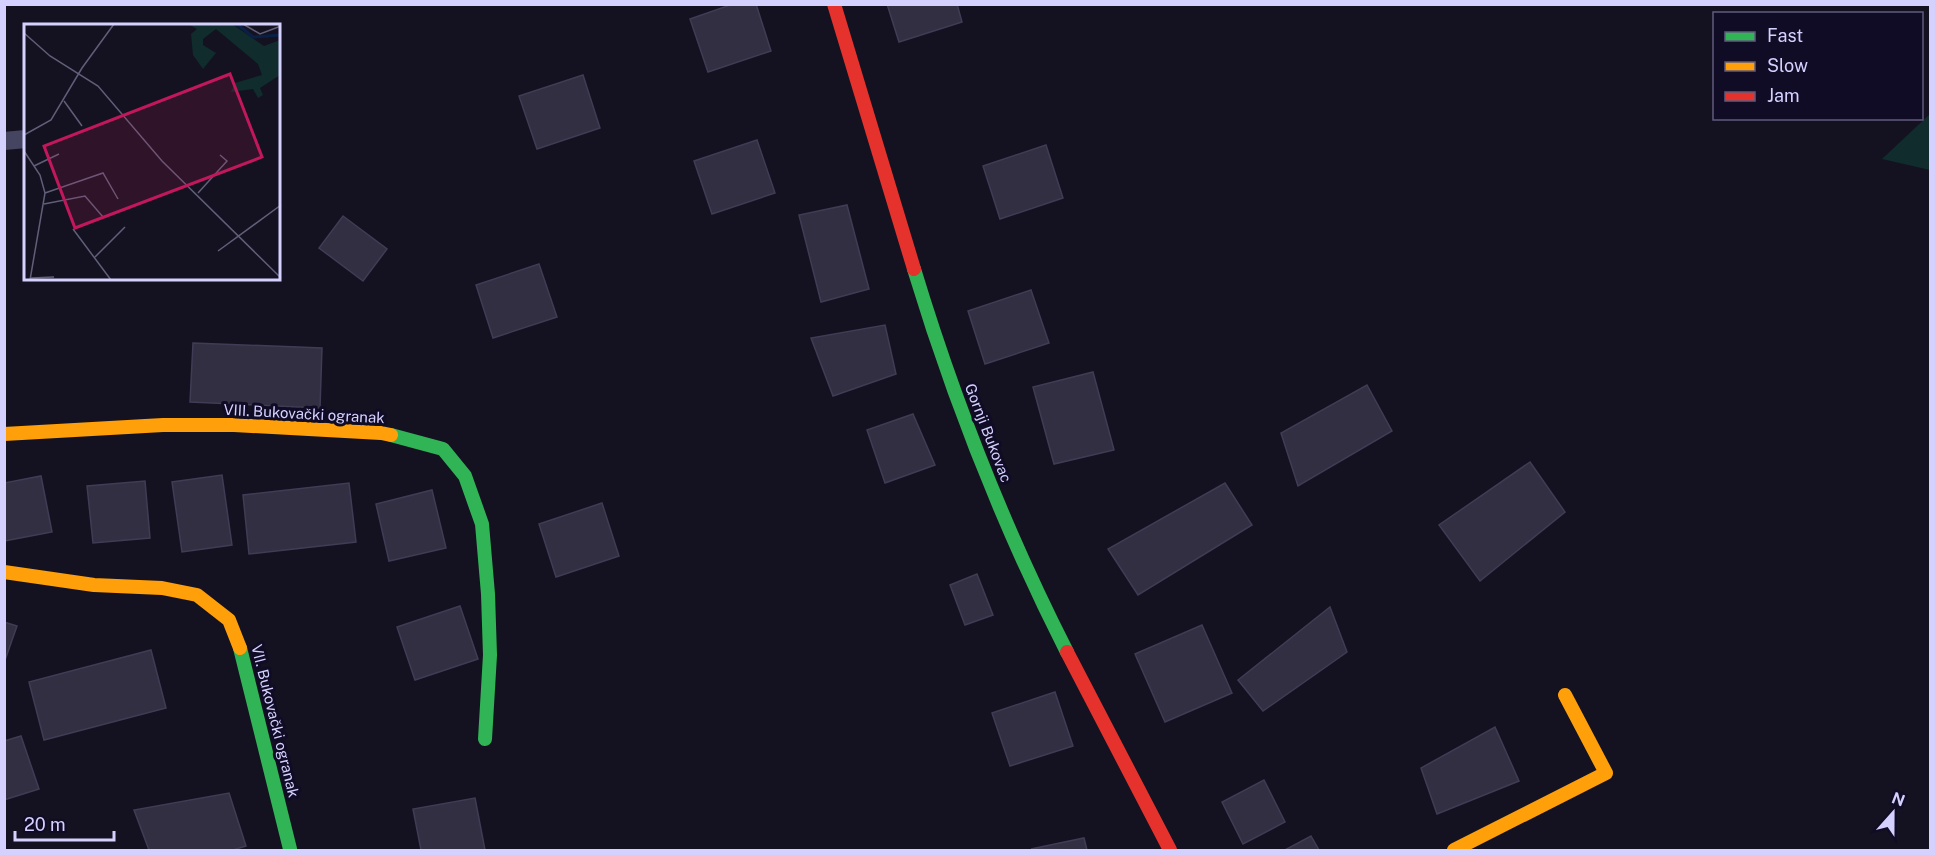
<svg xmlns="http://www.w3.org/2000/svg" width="1935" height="855" viewBox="0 0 1935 855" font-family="'Public Sans',sans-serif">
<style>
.green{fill:#102c2c}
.building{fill:#322f42;stroke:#403c55;stroke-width:1.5}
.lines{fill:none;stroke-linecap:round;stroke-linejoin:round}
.lane{stroke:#464561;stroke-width:18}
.fast{stroke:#30b455;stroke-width:14}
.slow{stroke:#ff9f0a;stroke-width:14}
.jam{stroke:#e5322d;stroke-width:14}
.labels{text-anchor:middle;stroke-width:6;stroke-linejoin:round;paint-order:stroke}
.street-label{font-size:15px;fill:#d5d1ff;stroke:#100c26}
.inset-river{fill:none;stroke:#082046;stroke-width:3}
.inset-road{fill:none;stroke:#615e79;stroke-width:1.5}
.view{fill:#c2185b;fill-opacity:0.15;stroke:#c2185b;stroke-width:3}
.inset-edge{fill:none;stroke:#d5d1ff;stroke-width:3}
</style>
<rect width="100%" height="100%" fill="#141220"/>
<polygon class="green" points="1930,114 1930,170 1882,159"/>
<g class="building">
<polygon points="733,4 756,4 771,51 708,72 690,19"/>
<polygon points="887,4 957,4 962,22 899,42"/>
<polygon points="583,75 600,128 537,149 519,96"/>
<polygon points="757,140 775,193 712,214 694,161"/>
<polygon points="1046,145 1063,198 1000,219 983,166"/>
<polygon points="847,205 869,289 821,302 799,215"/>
<polygon points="343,216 387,249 363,281 319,248"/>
<polygon points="539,264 557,317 493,338 476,285"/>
<polygon points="1031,290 1049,343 985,364 968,311"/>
<polygon points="885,325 896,374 833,396 811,338"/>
<polygon points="193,343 322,348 320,408 190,402"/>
<polygon points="1093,372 1114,450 1054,464 1033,387"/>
<polygon points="1367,385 1392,431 1298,486 1281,433"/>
<polygon points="913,414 935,465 885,483 867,430"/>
<polygon points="1530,462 1565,512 1480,581 1439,525"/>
<polygon points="222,475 232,545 182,552 172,482"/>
<polygon points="41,476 52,532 4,541 4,483"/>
<polygon points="145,481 150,538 93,543 87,486"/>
<polygon points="349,483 356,542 249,554 243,495"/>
<polygon points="1225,483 1252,525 1138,595 1108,549"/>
<polygon points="432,490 446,548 389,561 376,504"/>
<polygon points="602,503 619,556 556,577 539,524"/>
<polygon points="977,574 993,615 965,625 950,585"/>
<polygon points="460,606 478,659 415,680 397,627"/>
<polygon points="1330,607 1347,652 1263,711 1238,680"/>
<polygon points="4,622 17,626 4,663"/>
<polygon points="1202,625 1232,693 1165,722 1135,654"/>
<polygon points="151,650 166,708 44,740 29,682"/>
<polygon points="1055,692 1073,746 1010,766 992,713"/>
<polygon points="1495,727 1519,781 1437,814 1421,768"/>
<polygon points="21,736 39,789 4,800 4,741"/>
<polygon points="1264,780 1285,822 1243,844 1222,802"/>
<polygon points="229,793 246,846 233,850 149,850 134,810"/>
<polygon points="475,798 485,850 421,850 413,809"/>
<polygon points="1311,836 1319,850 1285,850"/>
<polygon points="1084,838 1087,850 1031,849"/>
</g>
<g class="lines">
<polyline class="lane" points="4,141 26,139"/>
<g class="fast">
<path d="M914 269C954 401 1004 528 1067 652"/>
<polyline points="391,435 443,449 465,476 482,524 488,594 490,655 485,739"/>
<polyline points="240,648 290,849"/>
</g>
<g class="slow">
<polyline points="4,434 163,425 234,425 381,433 391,435"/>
<polyline points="4,572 94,585 162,588 197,595 229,620 240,648"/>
<polyline points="1454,850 1606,773 1565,695"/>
</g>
<g class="jam">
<polyline points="834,4 914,269"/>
<polyline points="1067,652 1170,850"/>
</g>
</g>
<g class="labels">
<g class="street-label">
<text transform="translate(304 414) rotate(3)" y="5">VIII. Bukovački ogranak</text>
<text transform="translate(988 433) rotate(69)" y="5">Gornji Bukovac</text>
<text transform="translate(275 721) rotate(76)" y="5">VII. Bukovački ogranak</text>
</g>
</g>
<g transform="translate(24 24)">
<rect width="256" height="256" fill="#141220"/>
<path d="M164 0H208L240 22 256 16V51L236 64 239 71 234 74 229 65 207 68 211 59 238 51 234 40 192 5 179 15V21L192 29 179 45 169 31 167 10 173 5Z" fill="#102c2c"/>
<path class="inset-river" d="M213 0 229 13 257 11"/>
<path class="inset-road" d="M219 0 236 10 257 2M0 9 26 32 74 62 138 137 257 254M40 77 58 102M0 111 27 96 58 44 90 0M0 127 16 151 21 169 6 256M10 142 35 130M21 169 79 149 94 175M174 169 203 137 196 131M20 180 61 172 79 193M49 205 87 256M194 227 257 181M71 233 101 203M7 254 30 253"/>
<path class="view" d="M206 50 238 133 51 204 20 122Z"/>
<rect width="256" height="256" class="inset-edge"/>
</g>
<rect width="1935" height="855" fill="none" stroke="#d5d1ff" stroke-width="12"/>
<rect x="1713" y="12" width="210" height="108" fill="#100c26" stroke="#5f5b7d" stroke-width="1.5"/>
<rect x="1725" y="32" width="30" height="9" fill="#30b455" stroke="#5f5b7d" stroke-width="1.5"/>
<text x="1767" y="42" font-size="18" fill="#d5d1ff">Fast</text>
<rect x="1725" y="62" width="30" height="9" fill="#ff9f0a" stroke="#5f5b7d" stroke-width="1.5"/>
<text x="1767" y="72" font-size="18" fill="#d5d1ff">Slow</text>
<rect x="1725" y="92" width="30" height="9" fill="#e5322d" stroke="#5f5b7d" stroke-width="1.5"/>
<text x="1767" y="102" font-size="18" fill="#d5d1ff">Jam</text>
<g transform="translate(1893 813) rotate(21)" stroke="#100c26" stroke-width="4.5" paint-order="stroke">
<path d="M0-4.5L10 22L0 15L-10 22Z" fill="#d5d1ff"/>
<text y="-9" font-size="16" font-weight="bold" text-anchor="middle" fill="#d5d1ff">N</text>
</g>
<path d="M15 831v9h99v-9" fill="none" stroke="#d5d1ff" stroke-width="3"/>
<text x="24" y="831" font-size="18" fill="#d5d1ff" stroke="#100c26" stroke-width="4.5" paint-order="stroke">20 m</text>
</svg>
